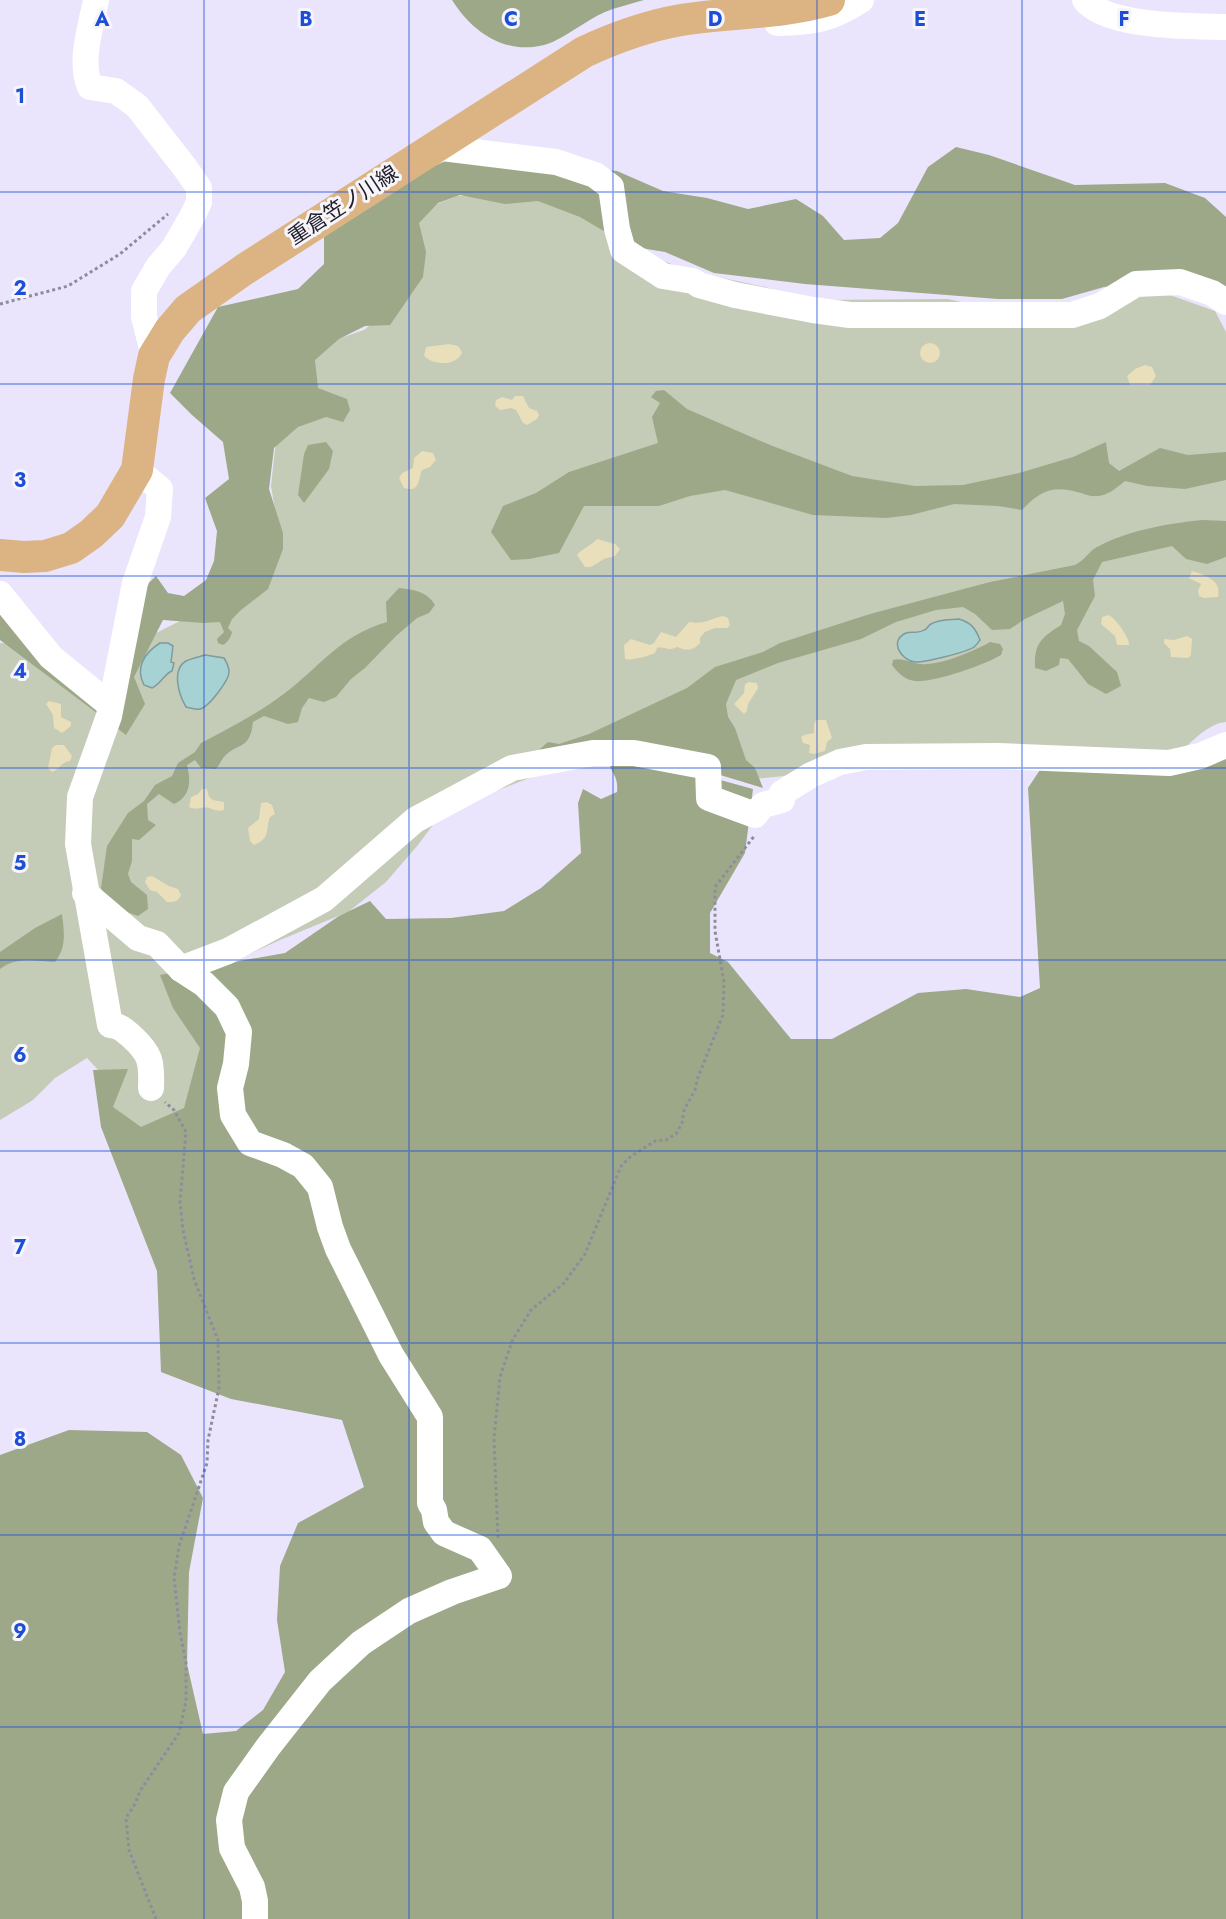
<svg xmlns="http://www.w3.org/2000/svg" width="1226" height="1919" viewBox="0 0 1226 1919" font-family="Jost,'Noto Sans JP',sans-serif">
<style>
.green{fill:#c4cbb7}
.forest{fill:#9da888}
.sand{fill:#e9dfba}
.water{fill:#a6d2d3;stroke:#7e9b9f;stroke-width:1.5}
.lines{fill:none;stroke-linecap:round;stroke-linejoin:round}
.path{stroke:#8f8b9d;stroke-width:3;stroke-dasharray:3 3;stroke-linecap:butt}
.minor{stroke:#fff;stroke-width:26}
.major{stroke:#dcb483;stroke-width:32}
.grid{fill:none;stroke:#1d4ed8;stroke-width:1.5;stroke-opacity:0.55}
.labels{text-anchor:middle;stroke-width:6;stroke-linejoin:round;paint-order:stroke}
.street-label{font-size:21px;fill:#1f1c27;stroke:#f6f5fb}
.grid-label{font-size:20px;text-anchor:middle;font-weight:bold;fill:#1d4ed8;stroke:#f6f5fb;stroke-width:6;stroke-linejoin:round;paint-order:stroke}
</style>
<rect width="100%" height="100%" fill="#eae5fc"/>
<path class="green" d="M499 195 541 201 576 213 634 250 690 271 765 287 811 300 948 299 1000 311 1057 318 1142 293H1164L1215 311 1226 332V722C1207 723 1187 746 1175 759L820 766 784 776 753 779 647 750 545 772 478 798 438 818 418 845 386 882 348 912 280 940 241 958 214 966 202 1031 203 1067 189 1113 145 1128 105 1119 101 1073 87 1058 55 1078 33 1100 0 1120V643L18 644 102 713 129 677 154 634 180 621 281 545 271 486 275 449 308 360 323 344 364 330 383 315 416 234 422 210 457 196Z"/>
<g class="forest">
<path d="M452 0H644C631 4 617 7 605 12 586 20 561 41 544 45 505 55 472 32 452 0Z"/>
<path d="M956 147 989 155 1075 185 1165 183 1205 198 1226 217V310L1152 283 1104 287 1062 299H998L805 284 714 273 665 252 629 246 580 217 538 201 505 204 460 195 438 203 419 223 426 252 423 277 390 325 365 326 339 339 315 360 318 388 347 399 350 410 343 422 326 417 298 427 274 448 269 489 283 533V549L268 589 241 610 232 619 228 628 232 632C231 637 228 642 223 645L218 643 217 639 224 632 220 622 203 623 163 620 134 677 145 704 126 735 0 640V600L109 688 133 598 156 576 168 593 184 596 206 580 214 561 217 531 205 498 229 479 223 442 192 415 170 393 218 307 298 289 324 264V223L344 206 466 152 563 167 617 171 663 191 707 198 748 209 796 199 823 216 844 240 880 238 898 223 928 167Z"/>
<path d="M664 390 687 409 770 445 852 476 915 486 963 485 1019 473 1073 457 1106 442 1109 463 1119 471 1160 448 1188 455 1226 452V480L1185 489 1147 486 1125 481C1116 488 1108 496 1096 496 1090 497 1083 493 1077 492 1052 485 1039 492 1022 510L998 506 954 504 911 515 886 518 813 515 725 490 690 496 659 506H584L559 553 529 559 511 560 491 532 503 506 536 493 569 472 658 443 652 417 660 403 651 397 656 391Z"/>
<polygon points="326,442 333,451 329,469 304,503 298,495 304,454 308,445"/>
<path d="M1202 520 1226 521V557L1207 564 1186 559 1172 546 1102 562 1093 580 1095 596 1077 630 1079 641 1089 646 1117 672 1121 686 1106 694 1088 684 1068 659 1060 658 1059 665 1046 671 1035 668C1034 643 1041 638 1061 625L1065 614 1063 601 1025 619 1010 629 992 630 975 614 963 607 936 610 896 622 861 639 778 663 736 680 726 704 728 717 735 728 746 760 755 768 763 788 717 774 540 753V749L548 742 559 744 589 734 687 688 715 667 763 652 780 643 870 614 990 582 1075 565C1085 560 1089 551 1097 547 1129 530 1166 524 1202 520Z"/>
<path d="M399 588C414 590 427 591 435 605L429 613 417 618 396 636 365 668 351 679 336 697 324 702 309 698 302 708 298 722 288 724 264 716 253 722C250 751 237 742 224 757 221 760 219 766 216 769L201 768 195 760 187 765C191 781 191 796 174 804L159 794 147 804 148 820 156 825 139 840 132 839V861L128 874 131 882 147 895 148 909 138 916 110 906 101 888 107 846 128 813 144 801 155 785 172 776 178 763 195 752 201 743C230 728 259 713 285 693 321 666 339 636 387 622L386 602Z"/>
<path d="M990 642 1000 644 1003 649 1001 655C985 665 932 683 915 681 905 680 898 673 892 665L893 660C902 657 911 663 921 664 939 666 974 651 990 642Z"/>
<path d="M1053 750H1226V1919H0V1455L69 1430 147 1432 181 1455 203 1498 189 1572 187 1664 203 1734 236 1731 263 1710 285 1672 277 1620 280 1566 298 1523 364 1487 342 1420 231 1399 161 1372 157 1271 101 1127 93 1070 128 1069 113 1107 141 1127 184 1108 200 1048 173 1008 160 975 285 953 339 916 370 901 386 919 451 918 504 911 541 888 581 853 578 803 583 789 601 799 617 792C619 773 609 774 609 758L677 768 753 789 745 853 710 913V953L728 962 791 1039H832L918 993 966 989 1020 997 1040 988 1028 788Z"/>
<path d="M62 914C64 932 67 947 55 962 36 961 16 956 0 969V952L35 928Z"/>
</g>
<g class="sand">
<circle cx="930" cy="353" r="10"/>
<path d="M449 344 458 346 462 352C458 366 434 366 424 356L426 347Z"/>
<polygon points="1145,365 1152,367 1156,376 1150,385 1130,385 1127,376 1135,369"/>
<polygon points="515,396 523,396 529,408 537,411 539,415 537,419 527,425 523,423 516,410 511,408 500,410 495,406 496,400 502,397 512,400"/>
<path d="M422 451 433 453 436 460 430 467 422 470C418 480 420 493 404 488L399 478 402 473 413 468 414 458Z"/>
<path d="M597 539 615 544 620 549 615 556 604 559 591 567H585L577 555C581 549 591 546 597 539Z"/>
<path d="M1192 571C1205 575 1222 580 1218 597L1204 598 1199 596 1198 591 1201 584 1189 578Z"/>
<path d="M1109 615C1116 619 1130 638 1129 645H1117L1115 636 1101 624 1102 617Z"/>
<path d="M723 616 728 618 730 625 727 628H715L705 632 700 638V643C693 651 687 651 677 647 667 652 666 646 657 648L655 653C649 656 630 661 625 659L624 645 631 639 650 645 654 643 661 632 676 637 689 622C706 625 708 619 723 616Z"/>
<polygon points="1187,636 1192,639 1191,655 1188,658 1171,657 1170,649 1164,643 1164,639 1174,640"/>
<polygon points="749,682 757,683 758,688 748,704 747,711 744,714 734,704 744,693 745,684"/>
<polygon points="49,701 61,704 61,717 71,722 71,726 62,733 54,728 53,715 46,704"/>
<polygon points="816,720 826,720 832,738 827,742 825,751 814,754 809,753 810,745 803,743 801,737 804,735 814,733 814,724"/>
<path d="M56 745H64L72 756 70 761C61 762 60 769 52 772L48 768 52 748Z"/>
<path d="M202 789H207L209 797 213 800 224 802V810C217 812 215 810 209 808 201 806 196 811 189 807L191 797 198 794Z"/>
<path d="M267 802 272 805 275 814 270 817C265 831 271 838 254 845L250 841 248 828 259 819 261 803Z"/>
<path d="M152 876 169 886 178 889 181 895C178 902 174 902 167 902L157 892 150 890 145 882 147 877Z"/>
</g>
<g class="water">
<path d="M959 619C971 623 975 627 980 640 979 641 976 646 974 647 967 652 923 663 915 662 902 661 888 641 906 633 911 631 918 634 924 630 929 628 926 627 931 624 939 619 950 620 959 619Z"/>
<path d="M160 643H168L173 646 171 662 174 663 172 671C164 674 161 684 152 688L144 685C135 668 144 653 160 643Z"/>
<path d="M205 655 224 658C227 663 229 666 229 672 229 680 209 707 200 709 196 710 190 708 186 707 179 695 171 670 186 661 192 658 199 657 205 655Z"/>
</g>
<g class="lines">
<g class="path">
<polyline points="0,304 68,286 120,254 168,214"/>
<polyline points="498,1538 494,1438 500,1377 512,1341 531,1310 564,1283 585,1254 621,1166 630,1157 655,1141 666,1140 676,1134 682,1123 684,1110 695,1090 698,1077 723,1015 724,982 715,931 715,887 755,835"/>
<polyline points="156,1919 129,1850 126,1818 135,1804 140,1791 179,1733 186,1701 186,1662 180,1633 174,1578 179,1546 207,1463 208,1440 219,1388 218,1340 194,1279 183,1230 180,1202 186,1132 174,1110 165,1102"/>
</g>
<g class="minor">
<path d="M96 0C91 27 79 61 90 87L116 91 137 106 186 169 199 188V202L193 215 174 248 158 267 144 291V317L154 356"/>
<path d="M1085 0C1109 28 1191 26 1226 27"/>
<path d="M775 14 777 23C813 22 830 20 861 0"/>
<polyline points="434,147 556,162 595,175 611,187 617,229 623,250 663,276 693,281 699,285 735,295 813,310 850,315 1072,315 1100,306 1136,284 1180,282 1212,293 1226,302"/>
<path d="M137 470 160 489 158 517 135 583 109 716 80 797 78 844 110 1025C120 1026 123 1029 131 1036 151 1054 152 1062 151 1088"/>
<polyline points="0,594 51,657 110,705"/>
<polyline points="85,893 138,938 157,944 181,969 204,984 227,1007 239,1032 236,1064 230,1088 233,1115 250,1143 283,1155 303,1166 320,1187 330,1227 338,1249 391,1355 430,1417 430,1503 434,1510 436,1522 444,1533 480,1549 499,1576 452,1592 409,1611 361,1643 320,1681 268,1747 236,1792 229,1820 232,1848 252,1887 255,1901 255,1919"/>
<polyline points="181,969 228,951 324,899 415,820 512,768 593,753 634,753 708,767 709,798 755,815 763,805 782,800 782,793 811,775 840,762 866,757 998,756 1169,763 1200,756 1226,745"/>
</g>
<path class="major" d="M0 555 24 557 45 556 71 548 91 534 110 516 137 470 149 379 154 356 170 330 188 309 245 269 584 52C616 37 647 26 681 20 730 12 781 14 829 0"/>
</g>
<path class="grid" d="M204 0V1919M409 0V1919M613 0V1919M817 0V1919M1022 0V1919M0 192H1226M0 384H1226M0 576H1226M0 768H1226M0 960H1226M0 1151H1226M0 1343H1226M0 1535H1226M0 1727H1226"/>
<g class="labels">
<g class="street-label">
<text transform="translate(343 205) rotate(-33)" y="7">重倉笠ノ川線</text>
</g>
</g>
<g class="grid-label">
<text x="102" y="26">A</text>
<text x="306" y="26">B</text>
<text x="511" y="26">C</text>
<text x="715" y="26">D</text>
<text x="920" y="26">E</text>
<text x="1124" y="26">F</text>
<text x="20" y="103">1</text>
<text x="20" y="295">2</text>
<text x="20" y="487">3</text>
<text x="20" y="678">4</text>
<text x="20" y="870">5</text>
<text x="20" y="1062">6</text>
<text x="20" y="1254">7</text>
<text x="20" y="1446">8</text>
<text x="20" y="1638">9</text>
</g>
</svg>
